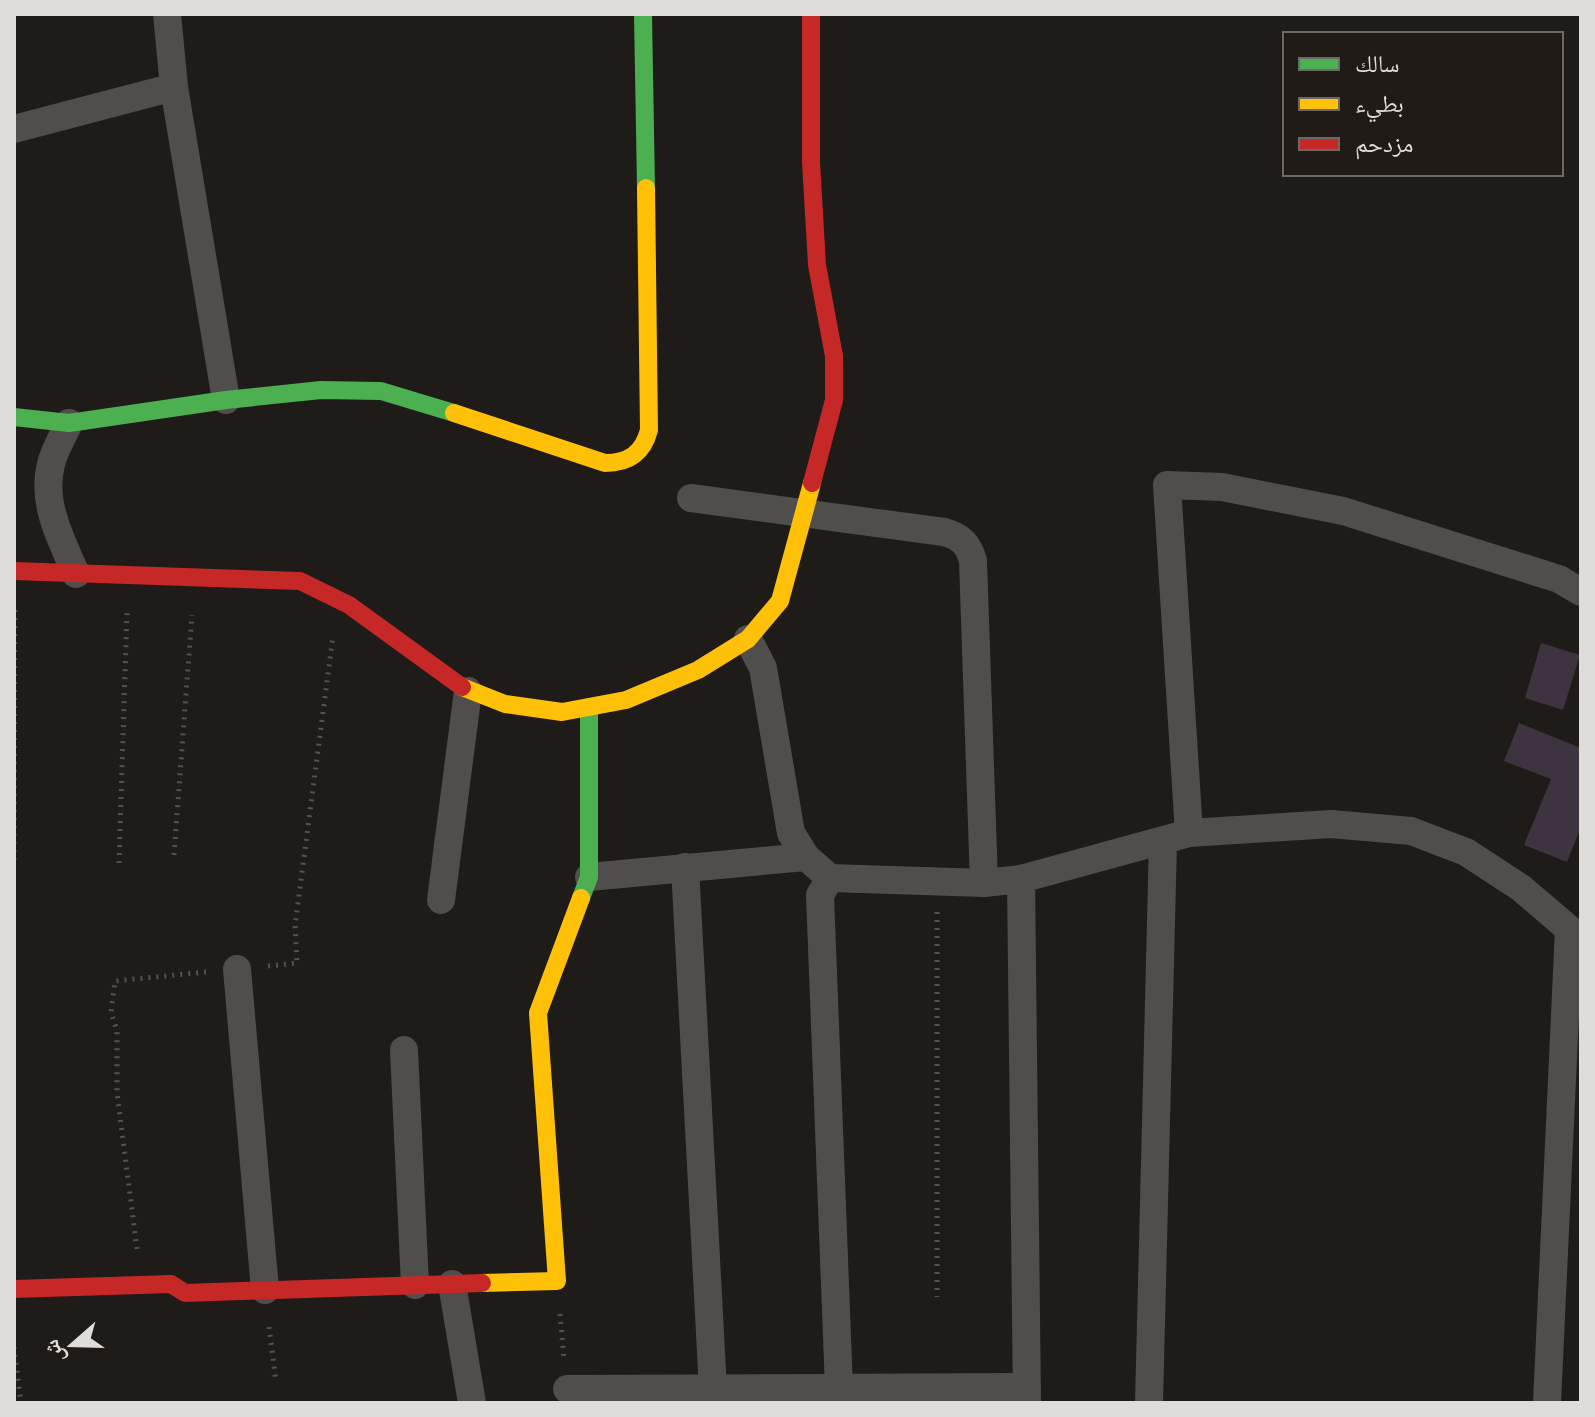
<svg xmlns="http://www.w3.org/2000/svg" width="1595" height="1417" viewBox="0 0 1595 1417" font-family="'Sofia Sans Condensed','Noto Naskh Arabic',sans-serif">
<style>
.building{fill:#3d3440}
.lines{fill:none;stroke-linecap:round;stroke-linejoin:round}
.path{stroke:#535250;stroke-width:5;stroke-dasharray:2 6;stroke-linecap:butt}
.street{stroke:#504e4c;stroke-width:28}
.fast{stroke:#4caf50;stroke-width:18}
.slow{stroke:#ffc107;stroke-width:18}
.jam{stroke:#c62828;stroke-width:18}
</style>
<rect width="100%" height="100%" fill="#1e1b19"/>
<g class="building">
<polygon points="1541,643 1580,655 1563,710 1525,698"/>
<polygon points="1519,723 1581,748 1581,827 1567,862 1524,845 1551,779 1504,761"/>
</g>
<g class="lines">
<g class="path">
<polyline points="174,855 192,615"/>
<polyline points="14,860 15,605"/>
<polyline points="119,863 127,612"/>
<polyline points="937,912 937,1297"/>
<polyline points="268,966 297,963 295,926 333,636"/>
<polyline points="137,1249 117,1093 117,1031 111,1012 115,981 206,972"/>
<polyline points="560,1314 564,1360"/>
<polyline points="269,1327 276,1382"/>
<polyline points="14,1347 21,1403"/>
</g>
<g class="street">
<polyline points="167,14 174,87 226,400"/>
<polyline points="14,129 174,87"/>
<path d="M69 423C63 436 54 451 51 464 41 503 61 539 76 574"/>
<path d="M691 498 944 532C961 536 969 545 973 561L984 883"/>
<polyline points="748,639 763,668 791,833 806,857 830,878 984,883 1021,879 1189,833 1331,824 1411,831 1466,852 1521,888 1569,929 1581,950"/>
<polyline points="1189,833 1167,485 1222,487 1343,511 1559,579 1581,592"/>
<polyline points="685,867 713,1389"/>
<polyline points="589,877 806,857"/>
<polyline points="830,878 820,895 839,1388"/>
<polyline points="1021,879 1027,1403"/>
<polyline points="441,900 468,691"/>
<polyline points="237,969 265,1290"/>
<polyline points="404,1050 415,1285"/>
<polyline points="452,1284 472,1403"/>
<polyline points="567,1389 1027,1387"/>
<polyline points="1149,1403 1163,841"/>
<polyline points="1547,1403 1569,929"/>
</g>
<g class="fast">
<polyline points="643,14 646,188"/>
<polyline points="14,417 69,423 226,400 321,390 381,391 454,413"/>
<polyline points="581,898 589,877 589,707"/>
</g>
<g class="slow">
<path d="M454 413 605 463C629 463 643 453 649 430L646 188"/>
<polyline points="462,687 505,704 562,712 626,700 698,670 748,639 780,601 812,483"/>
<polyline points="482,1283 557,1281 538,1013 581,898"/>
</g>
<g class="jam">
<polyline points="811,14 811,162 817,265 834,356 834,400 812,483"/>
<polyline points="14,571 300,581 349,605 462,687"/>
<polyline points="14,1289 171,1284 185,1293 482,1283"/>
</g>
</g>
<rect width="1595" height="1417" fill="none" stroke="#dfdcd9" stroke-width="32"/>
<rect x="1283" y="32" width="280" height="144" fill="#201b17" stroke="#6c6865" stroke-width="2"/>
<rect x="1299" y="58" width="40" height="12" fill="#4caf50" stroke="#6c6865" stroke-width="2"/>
<text x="1355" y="72" font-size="24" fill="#dfdcd9">سالك</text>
<rect x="1299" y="98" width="40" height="12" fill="#ffc107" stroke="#6c6865" stroke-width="2"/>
<text x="1355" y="112" font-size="24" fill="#dfdcd9">بطيء</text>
<rect x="1299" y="138" width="40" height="12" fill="#c62828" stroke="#6c6865" stroke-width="2"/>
<text x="1355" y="152" font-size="24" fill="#dfdcd9">مزدحم</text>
<g transform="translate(72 1345) rotate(250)" stroke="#201b17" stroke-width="6" paint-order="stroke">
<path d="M0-6L14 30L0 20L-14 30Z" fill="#dfdcd9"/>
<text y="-12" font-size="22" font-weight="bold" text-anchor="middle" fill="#dfdcd9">ش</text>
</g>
</svg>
